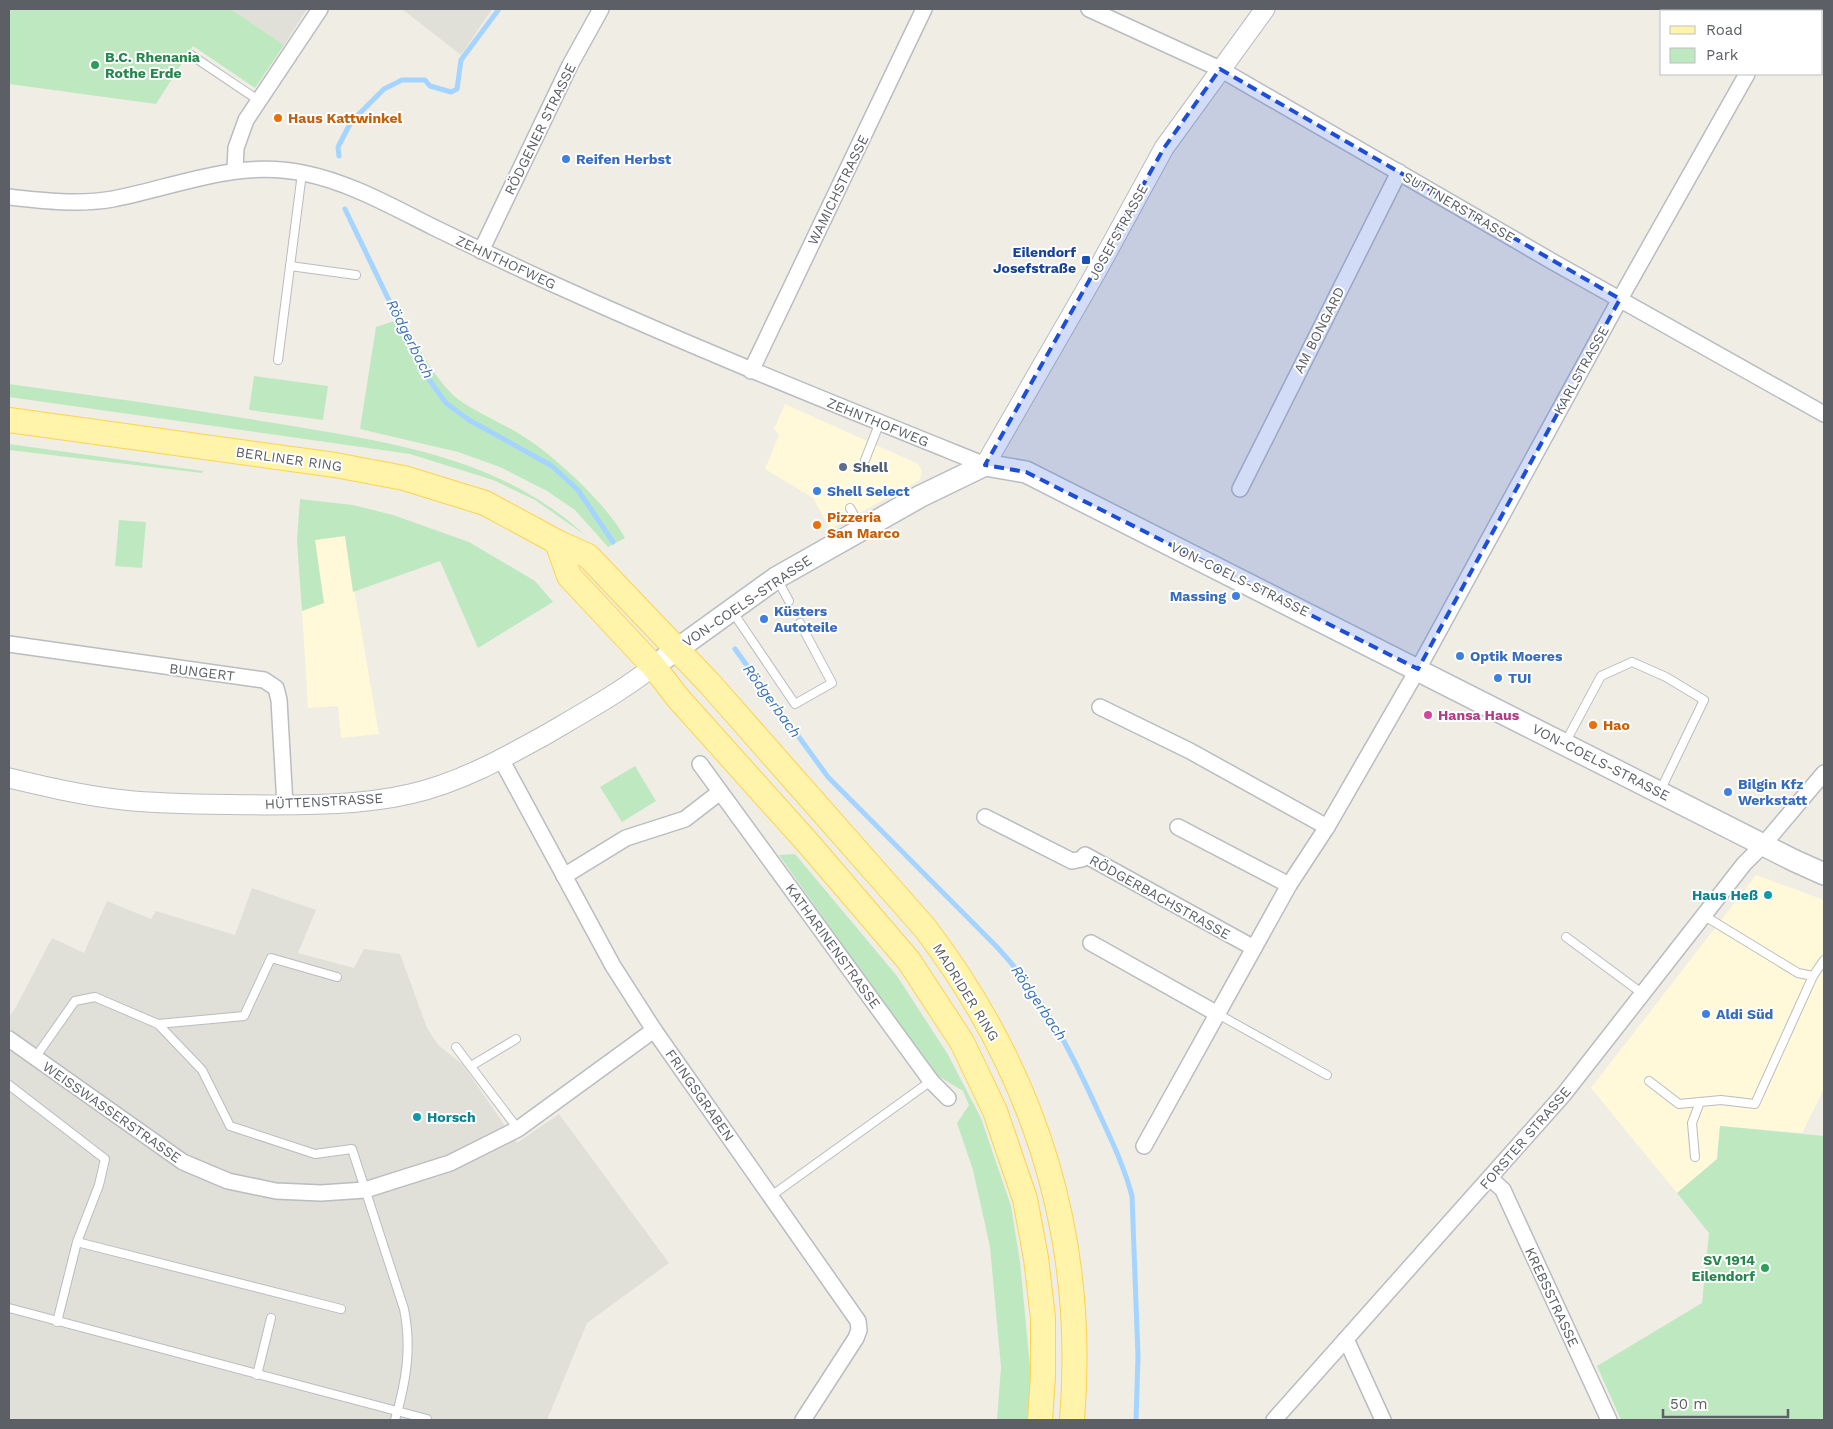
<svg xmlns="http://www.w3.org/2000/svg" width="1833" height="1429" viewBox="0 0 1833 1429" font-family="'Work Sans',sans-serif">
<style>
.commercial{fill:#fff8d9}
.industrial{fill:#e0dfd8}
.green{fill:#bee9c0}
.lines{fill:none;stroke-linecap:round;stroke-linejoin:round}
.stream{stroke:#a4d4ff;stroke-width:5}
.service-casing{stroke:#b9bcc1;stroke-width:10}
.minor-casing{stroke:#b9bcc1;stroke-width:18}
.tertiary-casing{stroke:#b9bcc1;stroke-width:21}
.secondary-casing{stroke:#b9bdc3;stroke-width:24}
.primary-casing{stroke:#fdd350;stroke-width:26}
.service{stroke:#fff;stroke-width:8}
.minor{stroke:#fff;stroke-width:15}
.tertiary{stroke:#fff;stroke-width:19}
.secondary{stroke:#fff;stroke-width:21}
.primary{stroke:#fff4a9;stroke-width:24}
.marked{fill:#1d4ed8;fill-opacity:0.2;stroke:#1d4ed8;stroke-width:4;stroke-dasharray:10 6;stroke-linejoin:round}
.leisure-dot{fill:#2e9e5b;stroke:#fff;stroke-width:2}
.food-dot{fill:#e8710a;stroke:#fff;stroke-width:2}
.shop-dot{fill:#3f7fe0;stroke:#fff;stroke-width:2}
.transit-dot{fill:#1a4fb4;stroke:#fff;stroke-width:2}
.service-dot{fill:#5c6f8a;stroke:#fff;stroke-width:2}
.hotel-dot{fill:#d1479c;stroke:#fff;stroke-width:2}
.culture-dot{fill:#0f9aa8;stroke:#fff;stroke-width:2}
.labels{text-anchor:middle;stroke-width:4;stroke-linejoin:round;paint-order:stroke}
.leisure-label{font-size:14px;font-weight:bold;fill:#27864d;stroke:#fff;text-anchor:start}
.food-label{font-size:14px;font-weight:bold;fill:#c56008;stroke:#fff;text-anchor:start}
.street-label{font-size:14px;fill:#5c6066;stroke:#fff}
.shop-label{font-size:14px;font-weight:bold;fill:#366cbe;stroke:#fff;text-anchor:start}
.transit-label{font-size:14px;font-weight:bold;fill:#164399;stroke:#fff;text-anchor:end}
.service-label{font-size:14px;font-weight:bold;fill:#4e5e75;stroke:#fff;text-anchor:start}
.hotel-label{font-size:14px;font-weight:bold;fill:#b23c85;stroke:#fff;text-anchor:start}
.culture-label{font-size:14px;font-weight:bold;fill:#0d838f;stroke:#fff;text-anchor:end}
.water-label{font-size:15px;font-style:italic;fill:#3973ba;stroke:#fff}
</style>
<rect width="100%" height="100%" fill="#f0ede4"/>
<g class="commercial">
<polygon points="785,404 918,464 922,471 920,480 830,529 813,498 765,469 779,435 774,429"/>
<polygon points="345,536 379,734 341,738 338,706 308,708 302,611 323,603 315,540"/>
<polygon points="1756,875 1824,900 1824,1089 1802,1133 1720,1126 1717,1159 1677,1193 1591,1088"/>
</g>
<g class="industrial">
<polygon points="231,9 307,9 284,45"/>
<polygon points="402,9 492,9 461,55"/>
<polygon points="252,888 316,910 298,953 354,968 364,949 400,954 427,1028 438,1045 463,1065 517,1143 559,1114 669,1263 587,1323 547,1420 9,1420 9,1017 16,1007 52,938 84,953 107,901 151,919 156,911 235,935"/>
</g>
<g class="green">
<polygon points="9,9 231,9 284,45 255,88 193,46 156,104 9,84"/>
<path d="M403 318C417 344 431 373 452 394 462 405 503 424 518 433 551 452 607 504 625 538L608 547 575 510 547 491 500 467 458 452 360 429 376 327Z"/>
<polygon points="254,376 328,386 323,420 249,410"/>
<path d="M9 384C97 396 186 408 274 423 386 442 498 455 585 535L535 500 493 480 410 454 9 397Z"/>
<polygon points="9,444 203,471 202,473 9,450"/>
<polygon points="300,499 353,505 393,515 469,542 535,581 553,602 478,648 440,561 353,592 345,536 315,540 324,603 302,611 297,541"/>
<polygon points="119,520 146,522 142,568 115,566"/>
<polygon points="635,766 656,801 622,822 600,787"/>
<polygon points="795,854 897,976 947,1053 981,1118 1011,1206 1020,1262 1031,1377 1028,1420 997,1420 1001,1367 990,1247 973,1170 957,1123 969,1105 963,1091 933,1073 779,855"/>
<polygon points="1720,1126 1824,1136 1824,1420 1621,1420 1597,1366 1702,1303 1709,1233 1677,1193 1717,1159"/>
</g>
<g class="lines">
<g class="stream">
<polyline points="339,156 338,147 351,122 384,89 402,80 425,80 430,86 451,92 457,89 461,60 499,9"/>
<polyline points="345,209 423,371 446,403 469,420 552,466 578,490 613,542"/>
<path d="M735 649 828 777 997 947C1044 998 1070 1049 1098 1111 1111 1139 1124 1166 1132 1196L1138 1357 1136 1420"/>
</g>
<defs>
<g id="service">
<polyline points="191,55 258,100"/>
<polyline points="290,266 356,275"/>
<polyline points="278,360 302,173"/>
<polyline points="865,460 880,422"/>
<polyline points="850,508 861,527"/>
<polyline points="777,579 789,601"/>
<polyline points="732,611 795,704 832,683 800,623"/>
<polyline points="1565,743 1601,676 1632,662 1666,677 1704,700 1660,791"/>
<polyline points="1703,915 1798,973 1813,976"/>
<polyline points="1566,937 1643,994"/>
<polyline points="1216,1013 1327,1075"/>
<polyline points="158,1024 244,1016 271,958 337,977"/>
<polyline points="456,1047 518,1129"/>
<path d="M35 1058 75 1001 95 997 158 1024 202 1070 230 1126 315 1154 352 1149 404 1309C412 1348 406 1382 395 1420"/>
<polyline points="471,1066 516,1039"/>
<polyline points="1649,1081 1679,1104 1721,1100 1755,1104 1813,976 1824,960"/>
<polyline points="9,1085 105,1159 99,1185 77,1242"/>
<polyline points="1695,1157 1692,1123 1700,1102"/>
<polyline points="771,1196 931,1081"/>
<polyline points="9,1308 427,1419"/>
<polyline points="57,1322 77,1242 341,1309"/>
<polyline points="257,1375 271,1318"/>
</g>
<g id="minor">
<polyline points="1089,9 1220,69 1555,263 1824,414"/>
<polyline points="1782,11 1784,9"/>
<polyline points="235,170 236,148 246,120 320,9"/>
<path d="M9 197C44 201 78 205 113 199 176 187 237 159 303 173 349 182 391 206 433 227 472 246 511 265 551 283 694 348 839 406 985 465"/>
<polyline points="481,251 570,65 601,9"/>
<polyline points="751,371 924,9"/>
<polyline points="1240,489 1399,172"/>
<polyline points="9,644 264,680 276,688 279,700 285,805"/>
<polyline points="1100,707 1190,751 1327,827"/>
<polyline points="501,759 613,966 654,1030 858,1321 859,1330 856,1338 803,1420"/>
<polyline points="700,764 931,1081 948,1098"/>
<polyline points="985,817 1072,861 1082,859 1085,855 1254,948"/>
<polyline points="1178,827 1289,885"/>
<polyline points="564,876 626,838 685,819 720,792"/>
<polyline points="1091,943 1216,1013"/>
<polyline points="9,1039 183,1162 228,1181 276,1191 321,1193 365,1190 450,1163 518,1129 654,1030"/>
<polyline points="1144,1146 1289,885 1327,827 1418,669 1620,299 1747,74"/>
<polyline points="1490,1178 1503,1190 1609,1420"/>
<polyline points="1346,1339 1383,1420"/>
<polyline points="1274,1420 1564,1094 1744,864 1763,845 1824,773"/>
</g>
<g id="tertiary">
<polyline points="985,465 1099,267 1164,148 1265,9"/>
<path d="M9 778C47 787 85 796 124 800 170 805 217 804 263 805 312 805 362 805 410 794 459 783 504 758 547 734 588 710 628 688 664 658"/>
</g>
<polyline id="secondary" points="665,658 776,578 921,496 985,465 1026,472 1793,860 1824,874"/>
<g id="primary">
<path d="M9 420 335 465 404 478 485 503 557 542 588 556 710 684 925 928C1036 1074 1087 1237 1072 1420"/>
<polyline points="557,542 569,576 654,667 678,698 808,843 909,961 962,1042 995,1111 1025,1199 1036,1258 1043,1318 1043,1377 1040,1420"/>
</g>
</defs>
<use href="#service" class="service-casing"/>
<use href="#minor" class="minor-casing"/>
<use href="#tertiary" class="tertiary-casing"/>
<use href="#secondary" class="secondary-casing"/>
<use href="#primary" class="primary-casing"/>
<use href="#service" class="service"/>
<use href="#minor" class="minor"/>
<use href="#tertiary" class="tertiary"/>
<use href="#secondary" class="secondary"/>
<use href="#primary" class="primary"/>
</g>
<path class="marked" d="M1220 69 1620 299 1418 669 1026 472 985 465 1164 148Z"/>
<g class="leisure-dot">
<circle cx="95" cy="65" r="5"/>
<circle cx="1765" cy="1268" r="5"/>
</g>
<g class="food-dot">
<circle cx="278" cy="118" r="5"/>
<circle cx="817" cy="525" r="5"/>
<circle cx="1593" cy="725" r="5"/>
</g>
<g class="shop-dot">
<circle cx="566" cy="159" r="5"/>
<circle cx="817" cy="491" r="5"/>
<circle cx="1236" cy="596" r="5"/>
<circle cx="764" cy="619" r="5"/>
<circle cx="1460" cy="656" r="5"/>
<circle cx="1498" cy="678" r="5"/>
<circle cx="1728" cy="792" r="5"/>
<circle cx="1706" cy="1014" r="5"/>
</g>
<rect class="transit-dot" x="1081" y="255" width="10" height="10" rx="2.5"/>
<circle class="service-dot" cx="843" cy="467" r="5"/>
<circle class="hotel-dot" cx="1428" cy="715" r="5"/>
<g class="culture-dot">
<circle cx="1768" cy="895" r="5"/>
<circle cx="417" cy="1117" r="5"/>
</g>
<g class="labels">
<g class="leisure-label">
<text x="105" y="62">B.C. Rhenania<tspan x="105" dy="16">Rothe Erde</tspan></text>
<text x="1755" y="1265" text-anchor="end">SV 1914<tspan x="1755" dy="16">Eilendorf</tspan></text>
</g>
<g class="food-label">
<text x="288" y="123">Haus Kattwinkel</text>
<text x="827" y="522">Pizzeria<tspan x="827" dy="16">San Marco</tspan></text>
<text x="1603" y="730">Hao</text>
</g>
<g class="street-label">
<text transform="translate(540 129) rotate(-64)" y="5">RÖDGENER STRASSE</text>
<text transform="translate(838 190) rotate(-64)" y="5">WAMICHSTRASSE</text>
<text transform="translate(1459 207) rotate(30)" y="5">SUTTNERSTRASSE</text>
<text transform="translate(1118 232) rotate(-61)" y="5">JOSEFSTRASSE</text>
<text transform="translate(506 262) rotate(25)" y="5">ZEHNTHOFWEG</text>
<text transform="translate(1319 330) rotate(-63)" y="5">AM BONGARD</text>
<text transform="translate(1581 370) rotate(-61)" y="5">KARLSTRASSE</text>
<text transform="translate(878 422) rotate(22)" y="5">ZEHNTHOFWEG</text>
<text transform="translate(289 459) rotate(8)" y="5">BERLINER RING</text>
<text transform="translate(1240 579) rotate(26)" y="5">VON-COELS-STRASSE</text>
<text transform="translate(747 601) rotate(-34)" y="5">VON-COELS-STRASSE</text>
<text transform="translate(202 672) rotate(7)" y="5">BUNGERT</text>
<text transform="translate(1601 762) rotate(27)" y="5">VON-COELS-STRASSE</text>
<text transform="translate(324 801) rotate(-3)" y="5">HÜTTENSTRASSE</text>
<text transform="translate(1160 897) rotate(29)" y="5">RÖDGERBACHSTRASSE</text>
<text transform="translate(833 946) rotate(54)" y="5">KATHARINENSTRASSE</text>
<text transform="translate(966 992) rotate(58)" y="5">MADRIDER RING</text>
<text transform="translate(700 1095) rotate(55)" y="5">FRINGSGRABEN</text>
<text transform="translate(112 1112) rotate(35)" y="5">WEISSWASSERSTRASSE</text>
<text transform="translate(1525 1138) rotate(-49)" y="5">FORSTER STRASSE</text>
<text transform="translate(1552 1297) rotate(65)" y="5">KREBSSTRASSE</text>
</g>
<g class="shop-label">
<text x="576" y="164">Reifen Herbst</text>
<text x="827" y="496">Shell Select</text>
<text x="1226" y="601" text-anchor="end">Massing</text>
<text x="774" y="616">Küsters<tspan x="774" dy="16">Autoteile</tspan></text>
<text x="1470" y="661">Optik Moeres</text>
<text x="1508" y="683">TUI</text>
<text x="1738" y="789">Bilgin Kfz<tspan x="1738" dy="16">Werkstatt</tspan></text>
<text x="1716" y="1019">Aldi Süd</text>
</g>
<g class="transit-label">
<text x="1076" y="257">Eilendorf<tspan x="1076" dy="16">Josefstraße</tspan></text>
</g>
<g class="service-label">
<text x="853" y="472">Shell</text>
</g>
<g class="hotel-label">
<text x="1438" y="720">Hansa Haus</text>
</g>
<g class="culture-label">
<text x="1758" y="900">Haus Heß</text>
<text x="427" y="1122" text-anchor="start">Horsch</text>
</g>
<g class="water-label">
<text transform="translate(410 339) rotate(63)" y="5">Rödgerbach</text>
<text transform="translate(772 701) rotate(54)" y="5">Rödgerbach</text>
<text transform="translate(1039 1003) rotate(56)" y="5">Rödgerbach</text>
</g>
</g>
<rect width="1833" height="1429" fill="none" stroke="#5c6066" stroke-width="20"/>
<rect x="1660" y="10" width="162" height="65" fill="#ffffff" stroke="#bebfc2"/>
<rect x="1670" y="26" width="25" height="8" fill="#fff4a9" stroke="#bebfc2"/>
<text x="1706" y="35" font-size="15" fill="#5c6066">Road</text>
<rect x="1670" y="48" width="25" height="15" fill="#bee9c0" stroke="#bebfc2"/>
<text x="1706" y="60" font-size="15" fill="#5c6066">Park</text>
<path d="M1663 1409v8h125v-8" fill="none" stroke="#5c6066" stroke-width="2.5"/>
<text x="1670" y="1409" font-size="15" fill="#5c6066" stroke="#ffffff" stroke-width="4" paint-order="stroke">50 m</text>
</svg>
